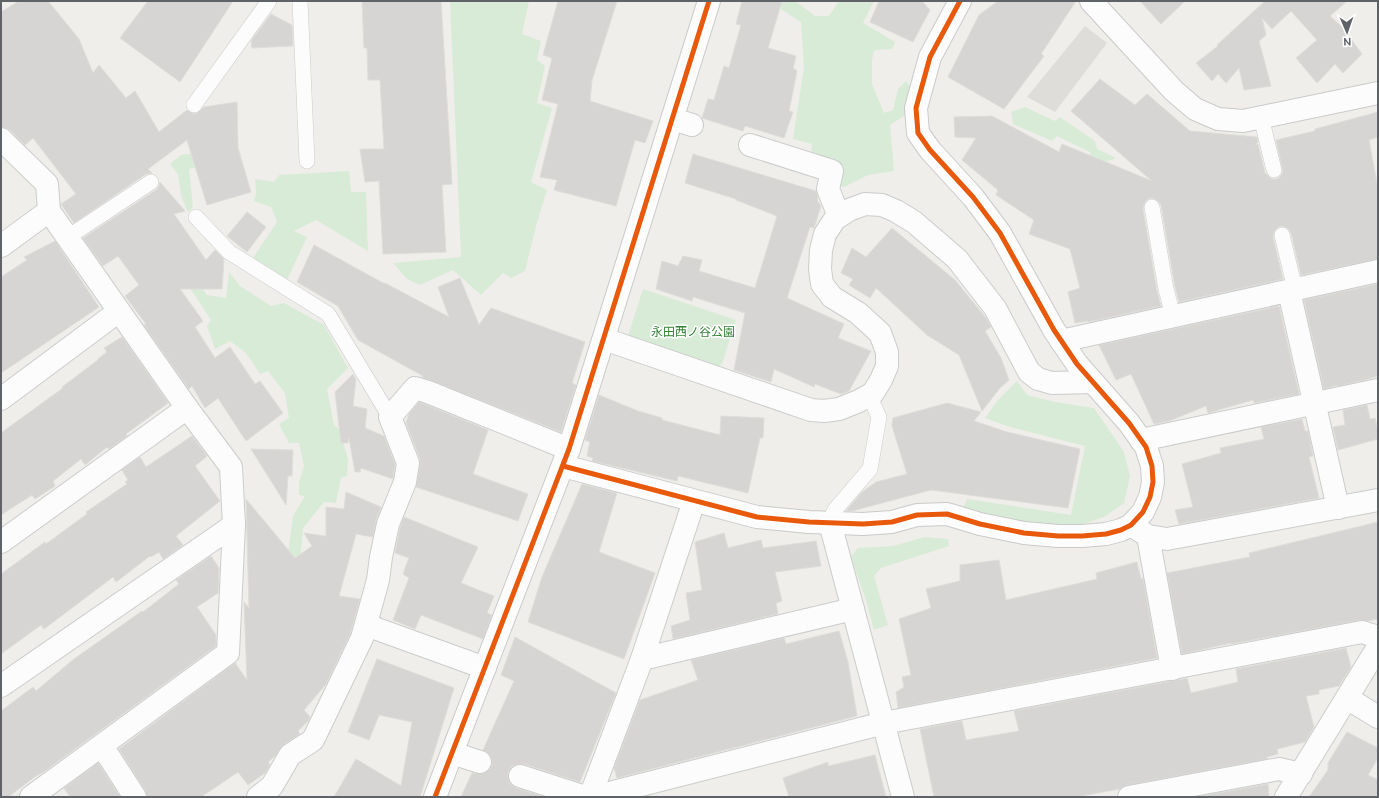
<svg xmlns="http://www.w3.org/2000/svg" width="1379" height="798" viewBox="0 0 1379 798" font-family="Ubuntu,'Noto Sans JP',sans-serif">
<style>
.industrial{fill:#dfddda}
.green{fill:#d8ebd6}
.building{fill:#d6d5d3;stroke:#deddd9}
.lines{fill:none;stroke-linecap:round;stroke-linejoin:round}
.lane-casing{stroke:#cbcccc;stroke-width:16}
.street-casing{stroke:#cbcccc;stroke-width:24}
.secondary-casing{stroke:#cacacb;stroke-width:24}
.lane{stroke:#fdfcfc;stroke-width:15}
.street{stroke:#fdfcfc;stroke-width:22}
.secondary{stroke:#fdfcfc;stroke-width:22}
.cycleway-casing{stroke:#fff;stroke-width:8}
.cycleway{stroke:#e8590c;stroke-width:5}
.labels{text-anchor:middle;stroke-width:3;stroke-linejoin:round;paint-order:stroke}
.park-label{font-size:12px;fill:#348238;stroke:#fff}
</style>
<rect width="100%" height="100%" fill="#efeeea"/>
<polygon class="industrial" points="1085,26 1107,43 1055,112 1027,97"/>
<g class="green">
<polygon points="450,1 529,1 522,34 541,41 537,60 545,66 537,103 552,108 531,182 547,190 536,226 525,271 511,278 503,273 481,295 453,270 420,285 407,279 393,263 461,257"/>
<polygon points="768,1 795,1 815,16 829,16 839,1 874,1 863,23 895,42 892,49 874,50 872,60 872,84 884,113 893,110 898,89 906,81 912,89 907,114 890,125 894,171 868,175 844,187 836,185 811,156 812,144 793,139 804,67 801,22"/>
<polygon points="1025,107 1055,121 1060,117 1095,141 1097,149 1116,158 1090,168 1090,152 1057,136 1052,141 1013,124 1011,112"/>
<polygon points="238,148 241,155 189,169 193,207 188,212 181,196 178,174 170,164 181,155"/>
<polygon points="349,171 351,192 366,192 368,251 316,220 294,231 307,237 287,280 253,258 277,222 271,207 254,201 256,194 255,179 274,182 279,175"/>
<polygon points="229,272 240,286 271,306 284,303 324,325 348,368 327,389 334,425 340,430 348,460 347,476 341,478 336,503 324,502 303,528 300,561 287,562 293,516 305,496 299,495 299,482 304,466 299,443 289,443 279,424 289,418 285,393 268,371 260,374 246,353 230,341 215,349 207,326 211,320 188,285 197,281 207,295 226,298"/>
<polygon points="643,289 736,320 722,364 721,364 719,367 628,336"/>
<polygon points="1017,381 1027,395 1055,402 1094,408 1124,452 1130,476 1124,503 1104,517 1080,525 1049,527 963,509 967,499 1071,515 1085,446 1010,427 985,418 998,400"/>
<polygon points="925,537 948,539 949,546 881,568 874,576 888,625 874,630 866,600 851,557 858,548 893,546"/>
</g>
<g class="building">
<polygon points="19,1 48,1 79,39 93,73 99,65 126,98 135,91 159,132 187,110 193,114 197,113 204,107 237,102 238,148 251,192 207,205 187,140 148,169 152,173 146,174 74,223 61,204 76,194 33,138 25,145 10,130 4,127 1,127 1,12"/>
<polygon points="148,1 233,1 180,82 120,38"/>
<polygon points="362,1 441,1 452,184 442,185 446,252 383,254 379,181 365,182 360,149 384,149 380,80 368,80 367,48 364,48"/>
<polygon points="558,1 617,1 592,80 590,101 653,121 645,143 635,140 616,206 554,190 557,180 540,177 558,104 542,100 552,58 543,55"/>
<polygon points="742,1 782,1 768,48 796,56 793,68 797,71 789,111 793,112 784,138 745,126 743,131 702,118 708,99 714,100 724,66 729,68 741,25 736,24"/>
<polygon points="879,1 922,1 930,10 913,42 870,22"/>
<polygon points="998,1 1076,1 1041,54 1044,56 1004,109 948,77 979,15"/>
<polygon points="1140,1 1185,1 1161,24"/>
<polygon points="1265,1 1347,1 1330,16 1342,27 1362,54 1343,73 1335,64 1317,83 1296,58 1317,40 1291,11 1272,29 1262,18 1266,35 1259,41 1271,86 1244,90 1239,68 1226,83 1218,74 1212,81 1196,63 1218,46 1217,45"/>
<polygon points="271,14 292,25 293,46 252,48 251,41"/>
<polygon points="1100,79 1135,105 1147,94 1190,131 1257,137 1258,142 1255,145 1258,144 1265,173 1268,176 1272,179 1277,179 1280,177 1283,172 1276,140 1315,131 1315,129 1378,112 1378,137 1369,140 1378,189 1378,259 1301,275 1291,233 1288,229 1285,227 1280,226 1276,229 1274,232 1273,237 1283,279 1179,302 1175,287 1161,205 1159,202 1155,199 1150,198 1147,200 1144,204 1143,209 1157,291 1161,306 1088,322 1088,321 1075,323 1068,292 1080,288 1070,249 1029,234 1034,220 996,195 998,190 962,160 976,138 955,137 954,117 992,116 1059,152 1062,144 1152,181 1071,111"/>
<polygon points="693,154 816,191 818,197 817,200 821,206 814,228 810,227 787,298 844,324 838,338 871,351 849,391 841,394 815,384 814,387 774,369 771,382 734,370 745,313 693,297 692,301 656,289 662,261 678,266 683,256 702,260 699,271 755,288 777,216 736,200 736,199 685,183"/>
<polygon points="160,182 185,211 174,214 206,260 215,250 224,259 222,289 180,289 203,321 195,327 215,358 230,347 255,384 260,381 283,413 246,441 218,398 205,408 192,386 189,389 144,325 146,324 125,296 139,285 118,256 103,266 83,238 156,190 159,186"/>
<polygon points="247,212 266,227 247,252 227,236"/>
<polygon points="892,228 955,280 986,318 991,327 985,331 1001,358 1009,380 1000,388 982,411 959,355 927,335 876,288 870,298 849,285 853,279 841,273 852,248 866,257"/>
<polygon points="55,241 99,307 1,373 1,277 27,260 24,257"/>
<polygon points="314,245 385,284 385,283 449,317 438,287 460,278 479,325 491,308 585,342 572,383 576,385 561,432 422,377 423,376 358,340 338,306 297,282"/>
<polygon points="1378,284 1378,376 1364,380 1338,386 1338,385 1324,389 1304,300"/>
<polygon points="1279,306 1299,394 1254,403 1253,400 1208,413 1206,406 1169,421 1154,424 1131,374 1116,380 1099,345"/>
<polygon points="122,337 168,403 126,434 127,436 109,449 107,447 85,465 81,459 53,481 55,486 35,499 32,495 1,515 1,433 63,388 62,387 98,360 98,359 107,352 104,348"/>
<polygon points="353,374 356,379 353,406 367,409 365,428 384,436 395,464 393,479 361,468 360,472 355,472 349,438 348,443 341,443 335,392"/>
<polygon points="599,395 638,411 662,418 662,420 720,435 721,416 764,418 763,438 760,438 748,493 678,476 677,481 592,461 593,458 587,456 590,442 585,440"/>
<polygon points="419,402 488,430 473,474 528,494 518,521 416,487 420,465 420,459 406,423 409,414"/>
<polygon points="947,403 981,412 974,421 1007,432 1080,449 1068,508 931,490 852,511 846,511 862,492 876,482 907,474 892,426 893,418"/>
<polygon points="1367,405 1370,419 1375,418 1378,432 1378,439 1338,450 1333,427 1345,425 1343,410"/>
<polygon points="1302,419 1305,431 1308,431 1313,456 1309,457 1319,498 1179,524 1175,510 1193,507 1182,464 1221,453 1220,448 1264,439 1261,427"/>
<polygon points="192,436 207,456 195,466 220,501 176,536 183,545 163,559 159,552 151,557 150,556 116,582 113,577 44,629 41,625 1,654 1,574 45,542 46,544 87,514 86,512 127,484 125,482 128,480 122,470 140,457 146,467"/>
<polygon points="251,449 293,450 292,476 288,476 286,505"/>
<polygon points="582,484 617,493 599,552 655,573 624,659 528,622 542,577"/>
<polygon points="346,492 381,507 376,521 373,537 356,534 339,596 360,599 350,634 326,684 304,710 310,717 308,721 298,731 300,734 283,745 275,756 268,762 270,765 265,773 248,785 238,772 201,797 147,797 145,790 119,749 235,663 247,680 244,602 249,608 246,499 295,558 312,546 304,533 326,536 326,507 344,509"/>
<polygon points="404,517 478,547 461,583 494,596 487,613 492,615 483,639 421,615 415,629 393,620 409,578 403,574 409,558 395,553 400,528"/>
<polygon points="1378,522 1378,619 1368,621 1360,620 1231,644 1231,643 1182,654 1167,573 1250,557 1249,553"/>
<polygon points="724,533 728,548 761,540 763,548 816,541 821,566 775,572 782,601 776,603 778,614 673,639 671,626 690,620 686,593 702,590 695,542"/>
<polygon points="211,556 219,568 218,593 197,607 216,635 216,646 42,773 36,776 8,797 1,797 1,711 33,687 36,691 74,659 142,611 143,612 179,584 176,580"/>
<polygon points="999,560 1006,600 1097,579 1096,573 1137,562 1141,579 1143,578 1157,658 898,708 896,692 904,687 902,677 911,675 899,619 931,608 926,589 960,581 960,565"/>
<polygon points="839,631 848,662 857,716 617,778 614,768 640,700 698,680 691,660 784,638 786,644"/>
<polygon points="515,637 616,693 580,782 524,764 518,764 512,766 508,772 508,778 510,784 516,788 544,797 461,797 472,773 483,774 488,771 492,766 492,760 489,754 483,750 514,681 501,675"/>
<polygon points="1346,648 1351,667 1339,686 1319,690 1319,694 1306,696 1314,727 1305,742 1277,749 1278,754 1267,757 1267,759 1127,785 1120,789 1075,797 934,797 920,729 962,721 966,740 1019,731 1014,711 1187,678 1191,693 1238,682 1236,669"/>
<polygon points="377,659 454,688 420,797 334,797 356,759 401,786 412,722 379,715 369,740 348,732"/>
<polygon points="1347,732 1378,748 1378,758 1368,775 1378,780 1378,797 1309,797 1328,770 1328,763"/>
<polygon points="875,755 886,797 789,797 783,778 828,762 828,766"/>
<polygon points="98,763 120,797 70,797 64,788"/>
<polygon points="1268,784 1269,797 1197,797"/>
</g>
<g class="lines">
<defs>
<g id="lane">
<polyline points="300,1 307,161"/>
<polyline points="194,105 269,1"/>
<polyline points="1261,117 1274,170"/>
<polyline points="1152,207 1166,289 1173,316"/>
<polyline points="196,217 229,252 328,314 390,417"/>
<polyline points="1282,235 1295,289"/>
<polyline points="68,237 151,182"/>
<polyline points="830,523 834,511 870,469 879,417 869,395"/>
</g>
<g id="street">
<polyline points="673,119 692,125"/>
<polyline points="1,139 47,184 49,211 1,246"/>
<polyline points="750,145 832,171 828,189 839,216"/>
<polyline points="1289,291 1338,508"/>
<polyline points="604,339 811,410 824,411 839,409 859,401 873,393 881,380 887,366 887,352 880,333 858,313 832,297 822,284 820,269 821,250 825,234 835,219 849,210 865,204 882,205 896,211 914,222 957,259 995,308 1029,372 1038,379 1052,383 1093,382"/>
<polyline points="1061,341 1378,271"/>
<polyline points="1,399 119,311"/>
<polyline points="1141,440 1378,390"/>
<polyline points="830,523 903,797"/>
<polyline points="1131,525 1148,536 1167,539 1378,500"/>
<polyline points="1148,536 1172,669"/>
<polyline points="1,542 187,408"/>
<polyline points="366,625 485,668"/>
<polyline points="642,659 853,609"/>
<polyline points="1,686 234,525"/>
<polyline points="1347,698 1378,717"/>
<polyline points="102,746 135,797"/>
<polyline points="452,753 480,762"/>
<polyline points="520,776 585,797"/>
<polyline points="31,797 228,653 234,525 231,467 187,408 49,211"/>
<polyline points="258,797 272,786 290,755 313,740 362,638 378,580 381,557 388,524 405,482 408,463 390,417 415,388 428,392 569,449"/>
<polyline points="590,797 642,659 694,501"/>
<polyline points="594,797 884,723 1362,632 1378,637"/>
<polyline points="1129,797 1279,769 1301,774"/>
<polyline points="1286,797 1378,647"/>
</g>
<g id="secondary">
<polyline points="1091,1 1174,91 1195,109 1218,119 1243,121 1378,93"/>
<polyline points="563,466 757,517 809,522 863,524 892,522 917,515 947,514 980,524 1024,533 1058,536 1082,536 1106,534 1121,530 1131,525 1143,512 1150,497 1153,482 1152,466 1146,447 1129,423 1077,364 1054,330 1000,233 973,197 930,150 918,133 916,108 930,57 960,1"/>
<polyline points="435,797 569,449 709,1"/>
</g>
</defs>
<use href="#lane" class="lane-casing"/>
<use href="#street" class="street-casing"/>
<use href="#secondary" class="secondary-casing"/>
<use href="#lane" class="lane"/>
<use href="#street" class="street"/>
<use href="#secondary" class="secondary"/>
<defs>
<g id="cycleway">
<polyline points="563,466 757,517 809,522 863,524 892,522 917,515 947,514 980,524 1024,533 1058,536 1082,536 1106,534 1121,530 1131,525 1143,512 1150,497 1153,482 1152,466 1146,447 1129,423 1077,364 1054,330 1000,233 973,197 930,150 918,133 916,108 930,57 960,1"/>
<polyline points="435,797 569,449 709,1"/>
</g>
</defs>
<use href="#cycleway" class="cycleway-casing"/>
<use href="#cycleway" class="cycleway"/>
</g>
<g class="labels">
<g class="park-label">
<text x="693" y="336">永田西ノ谷公園</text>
</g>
</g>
<rect width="1379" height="798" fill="none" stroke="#5f6368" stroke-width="4"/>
<g transform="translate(1347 32) rotate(178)" stroke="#ffffff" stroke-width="3" paint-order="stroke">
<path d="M0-3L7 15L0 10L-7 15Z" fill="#5f6368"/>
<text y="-6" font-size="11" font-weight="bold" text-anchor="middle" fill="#5f6368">N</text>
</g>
</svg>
